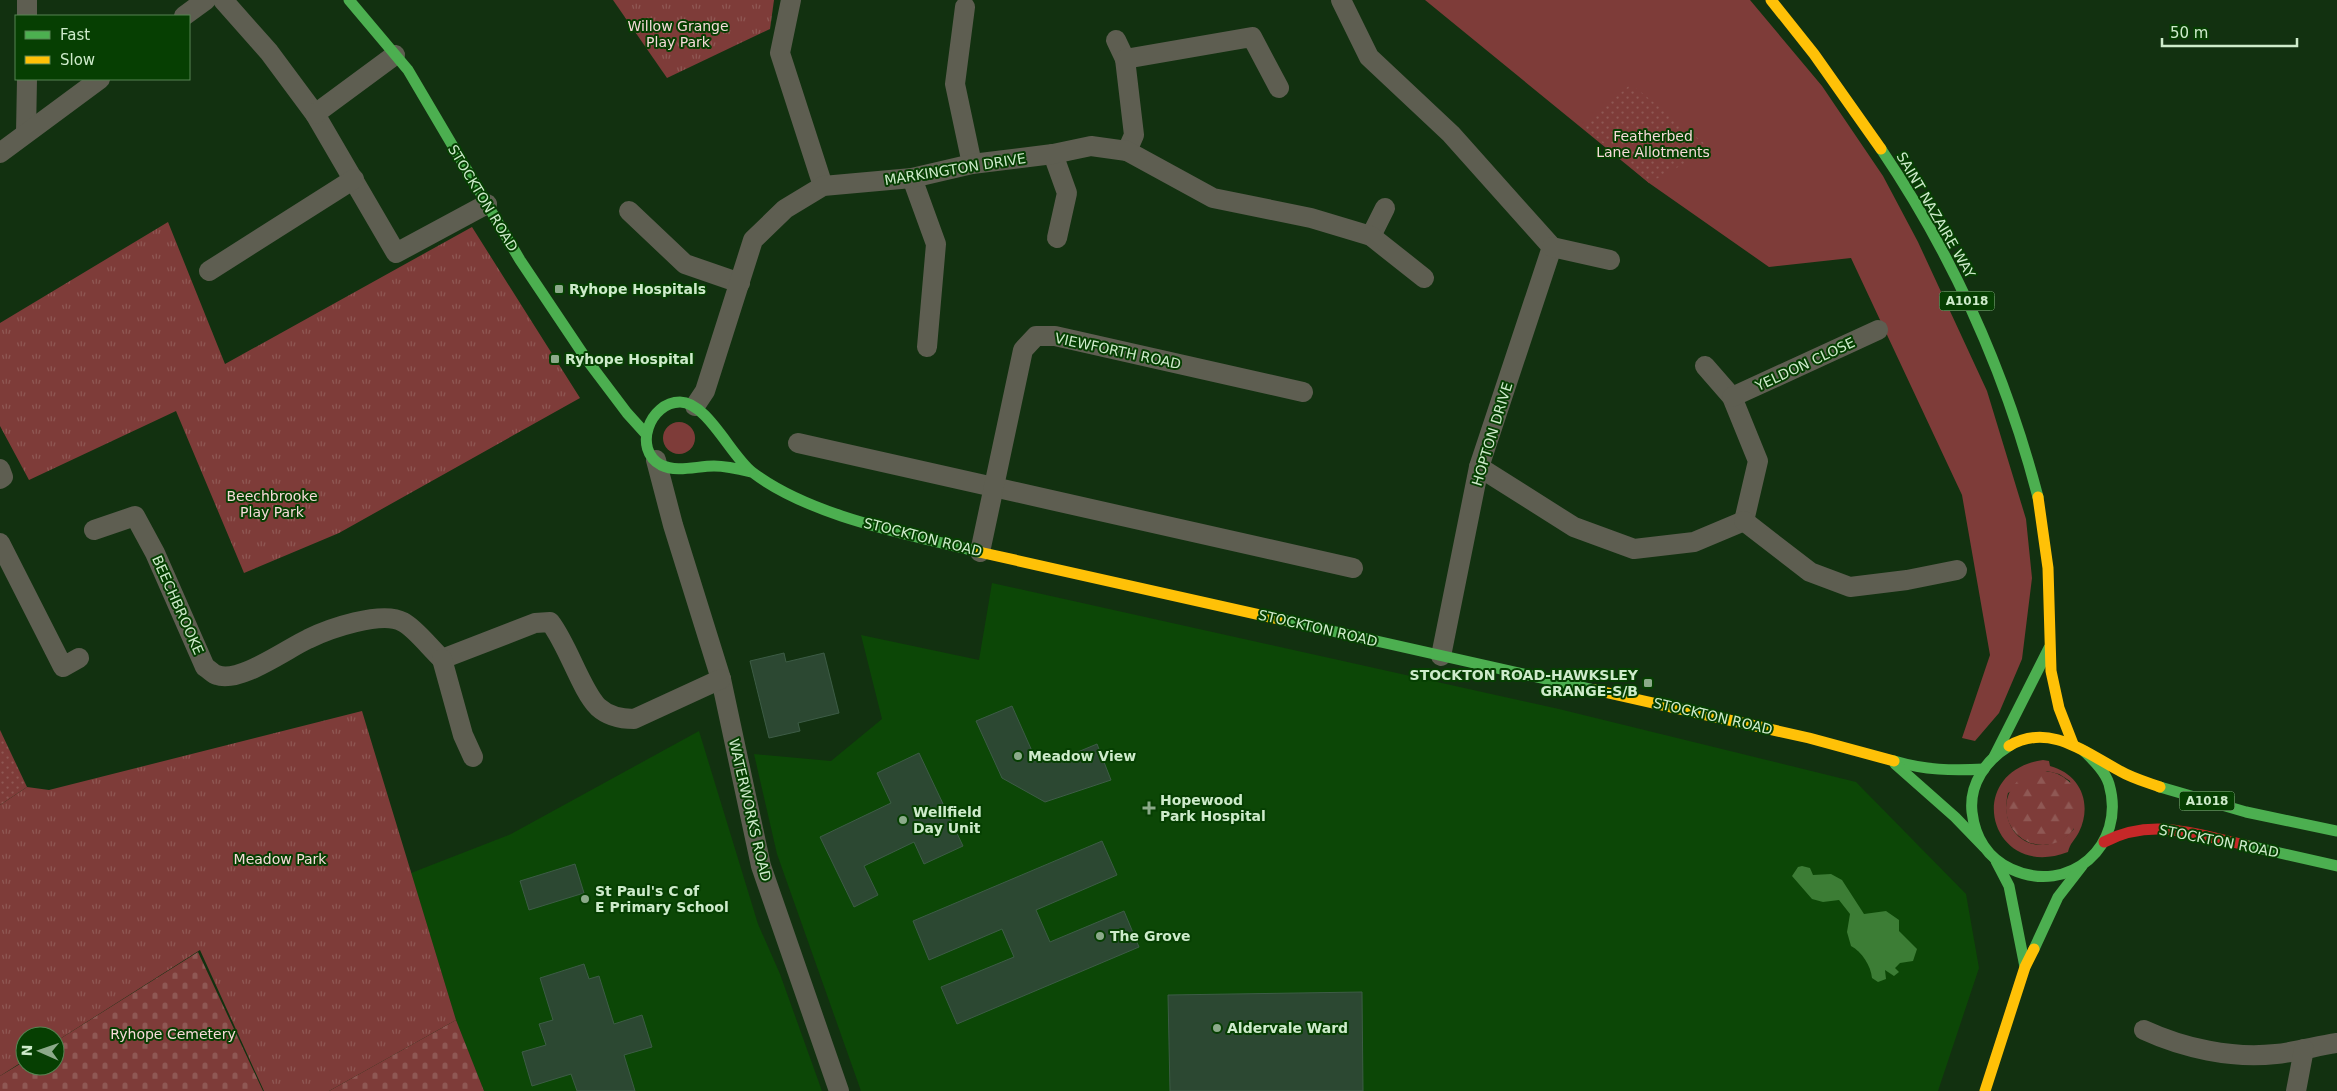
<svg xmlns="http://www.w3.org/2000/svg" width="2337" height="1091" viewBox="0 0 2337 1091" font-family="'DejaVu Sans',sans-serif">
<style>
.built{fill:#0c4706}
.grass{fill:#7e3c39;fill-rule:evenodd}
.forest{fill:url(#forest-firs)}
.cemetery{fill:url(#cemetery-stones)}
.park{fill:url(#park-tufts)}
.garden{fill:url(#garden-dots)}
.water{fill:#3c7d35}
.building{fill:#2c4832;stroke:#3d5c46}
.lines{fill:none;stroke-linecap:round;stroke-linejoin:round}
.street{stroke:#5e5e51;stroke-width:20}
.fast{stroke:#4caf50;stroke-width:11}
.slow{stroke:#ffc107;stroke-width:11}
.jam{stroke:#c62828;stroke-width:11}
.poi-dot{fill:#8caa8a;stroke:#063f02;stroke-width:2}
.labels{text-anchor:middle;stroke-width:4;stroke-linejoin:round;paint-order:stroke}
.shield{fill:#063f02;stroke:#92b78f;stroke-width:1}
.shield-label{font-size:12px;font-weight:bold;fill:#ceebcb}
.park-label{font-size:14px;fill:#f7dad9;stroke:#063f02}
.street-label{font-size:14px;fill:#ceebcb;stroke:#063f02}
.poi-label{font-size:14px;font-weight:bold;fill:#ceebcb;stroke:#063f02;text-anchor:start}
</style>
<defs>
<pattern id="forest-firs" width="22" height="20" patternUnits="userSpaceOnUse" patternTransform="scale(1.25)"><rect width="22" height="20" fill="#7e3c39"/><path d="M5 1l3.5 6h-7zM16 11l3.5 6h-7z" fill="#8f5854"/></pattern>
<pattern id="cemetery-stones" width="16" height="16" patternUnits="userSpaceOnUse" patternTransform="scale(1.25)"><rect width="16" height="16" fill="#7e3c39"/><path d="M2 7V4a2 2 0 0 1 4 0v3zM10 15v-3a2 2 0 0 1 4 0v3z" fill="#8f5854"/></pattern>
<pattern id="park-tufts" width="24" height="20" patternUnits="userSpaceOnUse" patternTransform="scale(1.25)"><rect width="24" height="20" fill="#7e3c39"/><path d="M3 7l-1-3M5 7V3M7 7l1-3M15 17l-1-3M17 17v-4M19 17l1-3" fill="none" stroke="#8f5854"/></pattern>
<pattern id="garden-dots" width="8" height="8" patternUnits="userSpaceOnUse" patternTransform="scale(1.25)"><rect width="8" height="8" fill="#7e3c39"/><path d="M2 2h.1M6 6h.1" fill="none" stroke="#8f5854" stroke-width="1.8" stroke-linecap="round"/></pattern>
</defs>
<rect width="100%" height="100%" fill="#123110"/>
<g class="built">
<polygon points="992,583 1559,709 1856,782 1966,894 1979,968 1938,1091 861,1091 777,854 754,754 831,761 882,719 861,635 979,660"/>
<polygon points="699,731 758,924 780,974 822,1091 484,1091 456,1020 411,873 511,834"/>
</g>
<g class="grass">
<polygon points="1425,0 1750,0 1822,86 1883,176 1918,242 1987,391 2026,519 2032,578 2022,659 1999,713 1975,741 1962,738 1990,655 1962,495 1851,258 1769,267 1649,183"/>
<circle cx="679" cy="438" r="16"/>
<path d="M2043 760 2049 761 2050 766C2080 774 2093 803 2079 832 2075 840 2070 843 2068 852 1990 882 1961 772 2043 760ZM2047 771 2059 774 2070 781 2074 829C2043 863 1997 839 2008 793Z"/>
</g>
<circle class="forest" cx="2043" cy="808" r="37"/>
<g class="cemetery">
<polygon points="198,952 263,1091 0,1091 0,1076 25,1061 25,1066 55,1066 55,1042"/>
<polygon points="456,1020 484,1091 329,1091"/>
</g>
<g class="park">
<polygon points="613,0 774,0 770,29 667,78"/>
<polygon points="168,222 225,364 472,227 580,398 339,533 244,573 176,411 29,480 0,426 0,323"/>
<polygon points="362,711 456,1020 329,1091 264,1091 200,950 55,1042 55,1036 25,1036 25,1060 0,1076 0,805 27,787 49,790"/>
</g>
<g class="garden">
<polygon points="1631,84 1711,149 1649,183 1583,126"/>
<polygon points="0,730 27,787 0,805"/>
</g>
<path class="water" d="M1802 866 1810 868 1813 875 1831 874 1842 880 1864 914 1886 911 1899 920V931L1917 949 1913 961 1900 963 1895 968 1899 972 1894 976 1885 970 1886 979 1878 982 1872 978C1871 966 1862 952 1851 946L1847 932 1850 914 1839 900 1823 902 1812 899 1792 876 1798 867Z"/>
<g class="building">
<polygon points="784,653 786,662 824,653 839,713 798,723 800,731 769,738 750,661"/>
<polygon points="1012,706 1032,751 1056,761 1097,744 1111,780 1045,802 1002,778 976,721"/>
<polygon points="919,753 963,846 924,864 914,842 864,866 878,895 854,907 820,837 891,803 877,773"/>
<polygon points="1102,841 1117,875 1036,910 1050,942 1124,911 1139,947 957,1024 941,987 1014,957 1002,929 929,960 913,921"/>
<polygon points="575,864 584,893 529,910 520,881"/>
<polygon points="584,964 589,979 599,976 614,1024 642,1015 652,1047 624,1055 635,1091 577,1091 571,1074 532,1086 522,1052 546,1045 539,1024 553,1020 540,978"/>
<polygon points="1362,992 1363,1091 1170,1091 1168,995"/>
</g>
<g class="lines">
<g class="street">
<polyline points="223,0 269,52 315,114 396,253 487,204"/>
<polyline points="791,0 780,53 823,186"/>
<polyline points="1341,0 1369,57 1451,134 1552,247 1479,467 1441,656"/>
<polyline points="965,7 955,84 972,164"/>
<polyline points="27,16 27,0"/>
<polyline points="184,16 206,0"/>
<polyline points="1116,40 1125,59"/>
<polyline points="315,114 395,55"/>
<polyline points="26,133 27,79"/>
<polyline points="1127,151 1134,135 1125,59 1252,37 1279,88"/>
<polyline points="0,153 100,79"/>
<polyline points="1053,154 1067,193 1057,238"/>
<polyline points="912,178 936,244 927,347"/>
<polyline points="629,211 685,264 740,283"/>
<polyline points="1371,236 1385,208"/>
<polyline points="1552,247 1610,260"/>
<polyline points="209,271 354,179"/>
<polyline points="1705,366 1732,397 1758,461 1744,521"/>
<polyline points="1732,397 1878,330"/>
<polyline points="695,406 705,391 753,240 785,209 823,186 912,178 972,164 1053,154 1091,146 1127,151 1213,198 1311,218 1371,236 1424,278"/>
<polyline points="798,443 1353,568"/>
<polyline points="656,460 673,525 721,679 761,866 839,1091"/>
<polyline points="1479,467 1574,527 1634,549 1694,542 1744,521"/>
<polyline points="0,469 3,477 0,479"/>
<polyline points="1744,521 1810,572 1850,587 1907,580 1957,570"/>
<path d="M94 530 135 516 155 553 205 667C209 669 213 674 217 675 239 684 288 648 308 639 328 629 382 610 403 622 415 628 431 649 442 659L535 623 550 622C568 645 581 690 598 707 609 717 621 719 634 719L721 679"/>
<polyline points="0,543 63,667 79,658"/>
<polyline points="980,552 1023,350 1036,336 1055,336 1303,392"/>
<polyline points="442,659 463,735 473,757"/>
<path d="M2144 1030C2183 1048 2232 1059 2276 1054 2296 1052 2317 1046 2337 1043"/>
<polyline points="2296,1091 2304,1049"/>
</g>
<g class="fast">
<polyline points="349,0 408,70 520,260 587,360 627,413 646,434"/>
<path d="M1881 149C1954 257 2005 371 2038 497"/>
<path d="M751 472C739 469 726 466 714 466 697 466 677 473 661 465 632 449 650 402 680 402 707 402 731 456 752 472 811 517 908 534 979 552"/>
<polyline points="1283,620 1595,690"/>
<path d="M2009 746C1986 760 1969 784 1972 812 1975 838 1988 858 2011 869 2069 896 2127 846 2109 784 2105 771 2093 760 2084 751"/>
<polyline points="1994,757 2049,648"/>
<path d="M1894 761C1925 770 1952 771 1984 769"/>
<polyline points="1895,764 1955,817 1984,847"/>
<polyline points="2160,787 2246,812 2337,831"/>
<polyline points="2245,845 2337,866"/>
<polyline points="1996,861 2009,886 2025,967"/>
<polyline points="2034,949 2058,897 2082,866"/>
</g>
<g class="slow">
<polyline points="1771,0 1814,54 1881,149"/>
<polyline points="2038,497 2048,568 2051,671 2059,708 2073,744"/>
<polyline points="979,552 1283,620"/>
<polyline points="1595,690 1809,738 1894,761"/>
<path d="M2009 746C2049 722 2086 753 2120 771 2132 778 2146 782 2160 787"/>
<polyline points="1985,1091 2025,967 2034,949"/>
</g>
<path class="jam" d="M2104 842C2152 817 2195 834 2245 845"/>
</g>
<g class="poi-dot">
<rect x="554" y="284" width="10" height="10" rx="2.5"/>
<rect x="550" y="354" width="10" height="10" rx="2.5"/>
<rect x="1643" y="678" width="10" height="10" rx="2.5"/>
<circle cx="1018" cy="756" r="5"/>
<path d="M1146.5 800.5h5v5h5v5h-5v5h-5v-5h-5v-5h5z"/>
<circle cx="903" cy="820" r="5"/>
<circle cx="585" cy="899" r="5"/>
<circle cx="1100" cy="936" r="5"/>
<circle cx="1217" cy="1028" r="5"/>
</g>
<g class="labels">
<g class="shield">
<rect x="1939.5" y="291.5" width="55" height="19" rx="4"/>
<rect x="2179.5" y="791.5" width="55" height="19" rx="4"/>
</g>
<g class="shield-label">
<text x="1967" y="305">A1018</text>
<text x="2207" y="805">A1018</text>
</g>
<g class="park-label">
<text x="678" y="31">Willow Grange<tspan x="678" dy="16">Play Park</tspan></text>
<text x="1653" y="141">Featherbed<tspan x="1653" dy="16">Lane Allotments</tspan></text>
<text x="272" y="501">Beechbrooke<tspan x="272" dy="16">Play Park</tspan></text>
<text x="280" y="864">Meadow Park</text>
<text x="173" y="1039">Ryhope Cemetery</text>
</g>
<g class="street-label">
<text transform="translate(955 169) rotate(-9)" y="5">MARKINGTON DRIVE</text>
<text transform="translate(483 198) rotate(59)" y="5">STOCKTON ROAD</text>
<text transform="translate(1936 215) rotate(60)" y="5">SAINT NAZAIRE WAY</text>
<text transform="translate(1118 351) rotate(12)" y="5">VIEWFORTH ROAD</text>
<text transform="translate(1805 364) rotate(-25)" y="5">YELDON CLOSE</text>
<text transform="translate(1492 434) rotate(-73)" y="5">HOPTON DRIVE</text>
<text transform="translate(923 537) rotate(14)" y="5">STOCKTON ROAD</text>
<text transform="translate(178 605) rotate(66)" y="5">BEECHBROOKE</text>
<text transform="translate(1318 628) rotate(13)" y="5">STOCKTON ROAD</text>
<text transform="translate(1713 716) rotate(13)" y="5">STOCKTON ROAD</text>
<text transform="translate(750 810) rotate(77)" y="5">WATERWORKS ROAD</text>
<text transform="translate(2219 841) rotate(11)" y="5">STOCKTON ROAD</text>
</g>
<g class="poi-label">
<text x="569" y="294">Ryhope Hospitals</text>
<text x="565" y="364">Ryhope Hospital</text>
<text x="1638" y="680" text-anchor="end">STOCKTON ROAD-HAWKSLEY<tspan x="1638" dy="16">GRANGE-S/B</tspan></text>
<text x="1028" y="761">Meadow View</text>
<text x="1160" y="805">Hopewood<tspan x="1160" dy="16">Park Hospital</tspan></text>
<text x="913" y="817">Wellfield<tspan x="913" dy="16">Day Unit</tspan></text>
<text x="595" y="896">St Paul's C of<tspan x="595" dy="16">E Primary School</tspan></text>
<text x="1110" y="941">The Grove</text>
<text x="1227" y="1033">Aldervale Ward</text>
</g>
</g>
<rect x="15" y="15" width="175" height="65" fill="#063f02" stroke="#568452"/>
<rect x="25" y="31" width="25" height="8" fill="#4caf50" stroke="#568452"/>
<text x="60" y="40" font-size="15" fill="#ceebcb">Fast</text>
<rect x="25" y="56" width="25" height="8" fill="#ffc107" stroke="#568452"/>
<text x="60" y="65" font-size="15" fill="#ceebcb">Slow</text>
<g transform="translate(40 1051) rotate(272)"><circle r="24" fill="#063f02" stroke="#568452"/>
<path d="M0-4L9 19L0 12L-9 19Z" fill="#8caa8a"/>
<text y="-8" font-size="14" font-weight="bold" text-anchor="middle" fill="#ceebcb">N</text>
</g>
<path d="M2162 38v8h135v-8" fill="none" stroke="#ceebcb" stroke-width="2.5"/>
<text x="2170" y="38" font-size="15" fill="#ceebcb" stroke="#063f02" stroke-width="4" paint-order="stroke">50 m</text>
</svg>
